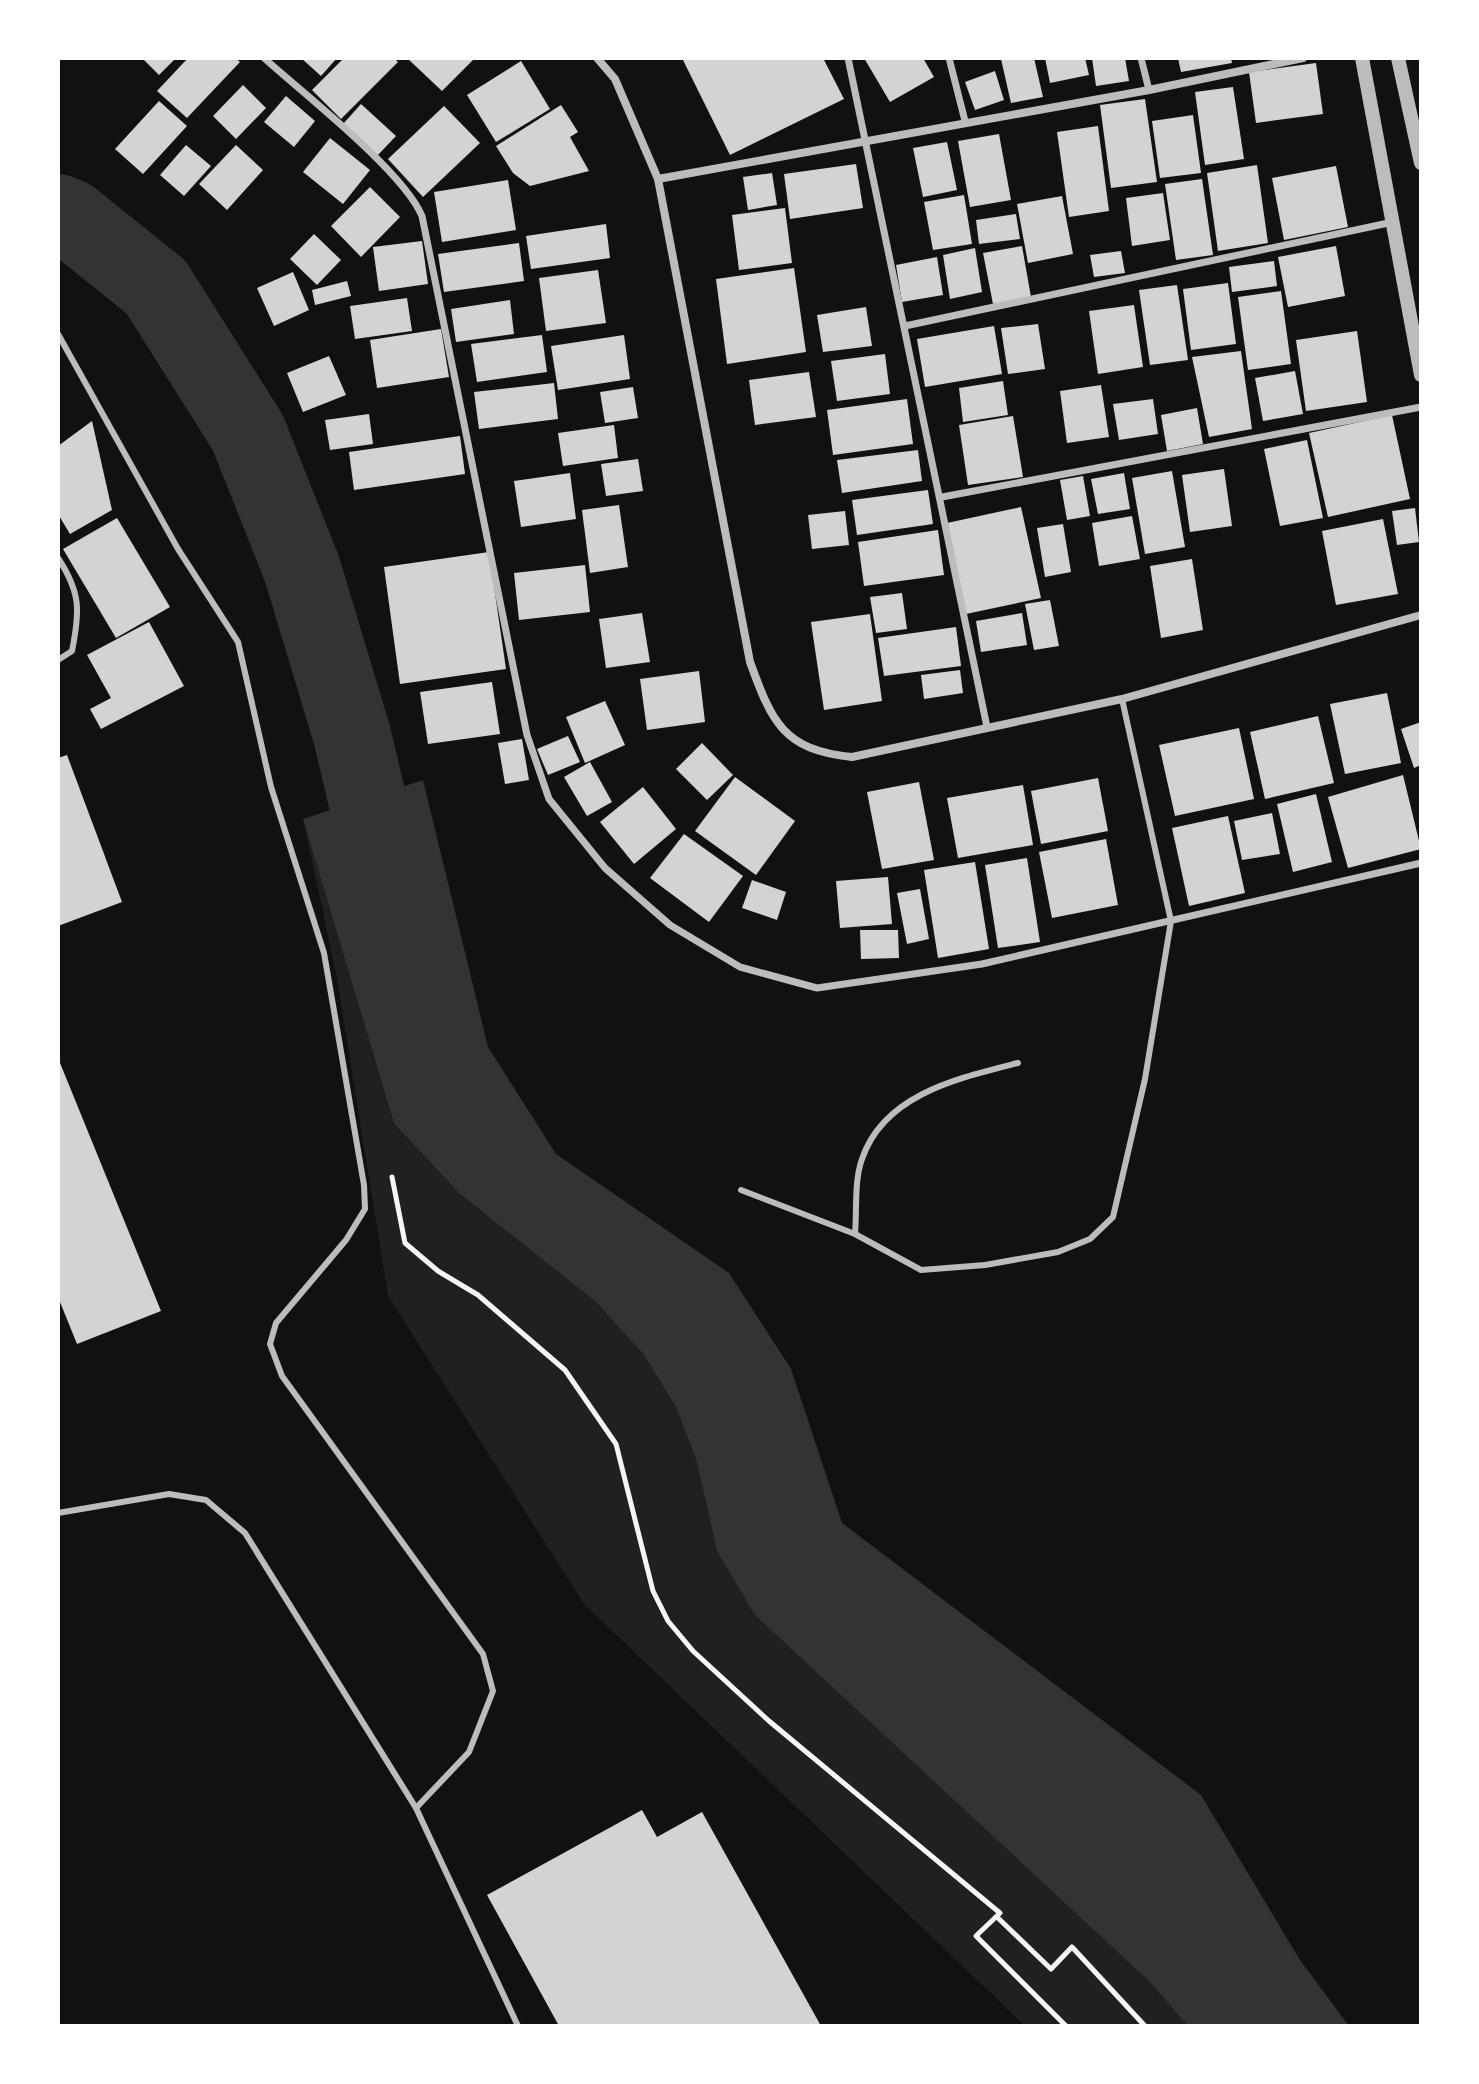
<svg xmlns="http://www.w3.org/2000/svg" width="1479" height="2084" viewBox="0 0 1479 2084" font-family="Cabin,sans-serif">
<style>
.green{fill:#202020}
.water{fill:#333}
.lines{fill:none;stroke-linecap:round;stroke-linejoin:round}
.river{stroke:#333;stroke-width:78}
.building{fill:#d3d3d3}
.path{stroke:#f5f5f5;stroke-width:5}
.service{stroke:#bcbcbc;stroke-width:6}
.pedestrian{stroke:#bcbcbc;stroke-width:7}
.minor{stroke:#bcbcbc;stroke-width:8}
.tertiary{stroke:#bcbcbc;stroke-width:14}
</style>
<rect width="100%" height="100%" fill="#111"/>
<polygon class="green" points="303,819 394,1125 460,1194 596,1302 644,1355 676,1407 696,1459 717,1552 1149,1981 1188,2026 1025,2026 584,1604 388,1296 336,973"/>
<polygon class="water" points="423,780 488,1047 556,1154 729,1273 791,1369 842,1523 1201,1795 1300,1960 1349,2026 1188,2026 1149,1981 755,1615 717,1551 696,1459 676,1407 644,1355 596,1302 460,1194 394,1124 303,819"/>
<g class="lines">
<polyline class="river" points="58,213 70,218 156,287 248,433 302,569 352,735 392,904"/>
</g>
<g class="building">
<polygon points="142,58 176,58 159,75"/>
<polygon points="188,58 235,58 240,62 187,118 157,91"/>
<polygon points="301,58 337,58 321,76"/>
<polygon points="344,58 394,58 398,62 341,119 312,90"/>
<polygon points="407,58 475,58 442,91"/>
<polygon points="682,58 823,58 844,99 730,155"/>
<polygon points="864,58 923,58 934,77 890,102"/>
<polygon points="1034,58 1043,97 1011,103 1001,59"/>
<polygon points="1045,58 1085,58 1089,75 1050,83"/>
<polygon points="1092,58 1125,58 1129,81 1096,86"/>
<polygon points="1178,58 1231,58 1232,63 1181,72"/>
<polygon points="521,61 550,109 496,142 467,95"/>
<polygon points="1316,63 1323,114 1256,123 1249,72"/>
<polygon points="995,71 1004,100 975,110 965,82"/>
<polygon points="243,85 266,108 236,139 213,116"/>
<polygon points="1233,87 1244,159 1205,165 1195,92"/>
<polygon points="286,96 315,121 294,147 264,122"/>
<polygon points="1145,99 1157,182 1111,188 1100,105"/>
<polygon points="159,101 187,126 143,174 115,149"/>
<polygon points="361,104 396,136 377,156 343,124"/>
<polygon points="561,105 578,132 570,137 589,171 530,186 513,173 496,146"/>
<polygon points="444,106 480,143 423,197 388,159"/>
<polygon points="1193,115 1201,173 1160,178 1152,121"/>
<polygon points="1098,126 1109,211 1069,217 1057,132"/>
<polygon points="999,134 1011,200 970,207 958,141"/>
<polygon points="330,138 370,170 343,204 303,172"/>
<polygon points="947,142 957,190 923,197 913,148"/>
<polygon points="186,145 211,166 184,196 160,175"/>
<polygon points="236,145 263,170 227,210 199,184"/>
<polygon points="856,164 863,208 790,219 784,174"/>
<polygon points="1257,165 1268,243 1218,251 1207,173"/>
<polygon points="1336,166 1348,227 1284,240 1272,178"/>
<polygon points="772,173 777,205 748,210 743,177"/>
<polygon points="1202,179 1213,255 1176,260 1165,184"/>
<polygon points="508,180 516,230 442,242 434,192"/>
<polygon points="370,187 400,217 361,257 331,226"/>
<polygon points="1163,193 1170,240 1132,246 1126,198"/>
<polygon points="964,195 972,244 933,250 924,202"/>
<polygon points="1062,196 1073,254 1028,263 1017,204"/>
<polygon points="785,208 792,263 739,270 732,215"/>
<polygon points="1016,214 1020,239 979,244 976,220"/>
<polygon points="606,224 610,258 531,269 526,236"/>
<polygon points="314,234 341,260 317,285 290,259"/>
<polygon points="422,241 428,284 379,291 373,247"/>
<polygon points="519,243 524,281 444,292 438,254"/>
<polygon points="1022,246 1031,297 993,304 983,253"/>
<polygon points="1336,246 1345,296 1288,307 1278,257"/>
<polygon points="975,248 982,292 950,299 943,255"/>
<polygon points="1121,251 1125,273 1094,277 1090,255"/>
<polygon points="937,257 943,295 902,302 896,265"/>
<polygon points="1274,261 1277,286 1232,292 1229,267"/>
<polygon points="794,268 806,352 727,364 716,279"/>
<polygon points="598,270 606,323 546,331 539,278"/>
<polygon points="293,272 309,310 274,326 257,288"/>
<polygon points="347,281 351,296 315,305 312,290"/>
<polygon points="1228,283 1236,344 1191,350 1183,289"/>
<polygon points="1177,285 1188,360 1150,365 1139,290"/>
<polygon points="1281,291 1291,364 1248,370 1238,297"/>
<polygon points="407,298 412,331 355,339 350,306"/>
<polygon points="510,300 514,334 456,342 451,309"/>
<polygon points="1134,305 1143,367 1098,374 1089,311"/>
<polygon points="866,307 872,346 823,352 817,315"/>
<polygon points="1038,324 1045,369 1008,374 1001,328"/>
<polygon points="994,326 1002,374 925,387 917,339"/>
<polygon points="441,329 449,377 377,388 370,340"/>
<polygon points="1357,331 1367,402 1306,411 1296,340"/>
<polygon points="542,335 547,372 477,382 471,344"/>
<polygon points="624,335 630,379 558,390 551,346"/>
<polygon points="1241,351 1252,429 1209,437 1192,357"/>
<polygon points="885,354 890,394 837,401 831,361"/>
<polygon points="329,356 346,395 303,412 287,373"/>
<polygon points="1295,371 1303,414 1263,421 1255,378"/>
<polygon points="809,372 816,417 755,425 749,380"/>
<polygon points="1003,381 1008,415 963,422 959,388"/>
<polygon points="554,383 558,419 479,429 474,392"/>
<polygon points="1101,385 1109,437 1067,443 1060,391"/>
<polygon points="633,387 638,418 605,423 600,392"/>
<polygon points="907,399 913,444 833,455 827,410"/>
<polygon points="1153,399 1158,434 1119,440 1113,404"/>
<polygon points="1197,408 1203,444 1167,451 1161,415"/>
<polygon points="369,414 373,444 330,450 325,420"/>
<polygon points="1392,415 1410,499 1328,517 1309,433"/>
<polygon points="1013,416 1023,477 968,485 959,425"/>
<polygon points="92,421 112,510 70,534 58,514 58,446"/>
<polygon points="614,425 618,458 563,466 558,433"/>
<polygon points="460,436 465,474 354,490 349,452"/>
<polygon points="1307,440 1323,518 1280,526 1264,449"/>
<polygon points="918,450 922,481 842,493 837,460"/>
<polygon points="638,459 643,491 606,496 601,464"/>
<polygon points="1224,469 1232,526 1190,532 1182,475"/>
<polygon points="1172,471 1185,547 1145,554 1132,478"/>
<polygon points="570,473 576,519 521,527 514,481"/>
<polygon points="1124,473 1130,509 1098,514 1091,479"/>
<polygon points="1083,476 1090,516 1067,520 1060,480"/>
<polygon points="928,490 933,524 857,535 852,500"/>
<polygon points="619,505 628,567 590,573 582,510"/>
<polygon points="1021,507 1041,598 966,614 947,523"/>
<polygon points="1415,508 1419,542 1397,545 1392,511"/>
<polygon points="845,511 849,545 812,549 808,515"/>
<polygon points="1132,516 1140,559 1099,566 1092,523"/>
<polygon points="117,518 170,607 116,638 63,549"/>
<polygon points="1383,519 1398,594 1336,605 1322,531"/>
<polygon points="1063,524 1071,572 1045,577 1037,528"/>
<polygon points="938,530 944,575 864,586 858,542"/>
<polygon points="489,552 506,669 400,684 384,567"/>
<polygon points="1192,559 1203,630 1161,638 1150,566"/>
<polygon points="585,565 590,612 519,620 514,573"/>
<polygon points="902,593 907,629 876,633 870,597"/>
<polygon points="1050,600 1059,646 1034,650 1025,604"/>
<polygon points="642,613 650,662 606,668 599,619"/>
<polygon points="1022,613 1027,645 981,652 976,621"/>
<polygon points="870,614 882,701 824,710 811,622"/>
<polygon points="149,622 184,686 101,729 90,709 111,698 87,655"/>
<polygon points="956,627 961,666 884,676 878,638"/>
<polygon points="960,670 963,693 924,699 921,675"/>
<polygon points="699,671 705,722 647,730 640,679"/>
<polygon points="492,682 500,734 428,744 420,692"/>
<polygon points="1387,693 1401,763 1345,774 1330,704"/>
<polygon points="605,701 625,745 585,763 566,717"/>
<polygon points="1318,716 1334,783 1265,799 1250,732"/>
<polygon points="1421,722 1421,765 1414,768 1401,729"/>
<polygon points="1239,728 1254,799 1175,816 1159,745"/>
<polygon points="568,736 580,762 548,775 537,749"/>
<polygon points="522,739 529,780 505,784 498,743"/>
<polygon points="702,743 733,775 707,800 676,769"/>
<polygon points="67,755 122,902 58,926 58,758"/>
<polygon points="590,762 612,802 587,816 564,777"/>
<polygon points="1403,775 1421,849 1348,868 1328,797"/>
<polygon points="735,777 795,821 756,875 695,831"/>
<polygon points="1098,778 1108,831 1041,844 1031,791"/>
<polygon points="919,782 934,860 882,869 867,792"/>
<polygon points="1023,785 1033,845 958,858 947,798"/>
<polygon points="643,787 676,829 634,864 600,822"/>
<polygon points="1316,794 1332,862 1293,872 1277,804"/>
<polygon points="1272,813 1280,854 1242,860 1234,821"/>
<polygon points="1228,816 1245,893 1189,906 1172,828"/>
<polygon points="684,834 743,876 709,922 650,878"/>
<polygon points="1106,839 1118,905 1052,918 1039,852"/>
<polygon points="1027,858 1040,942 998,948 985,865"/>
<polygon points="975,862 989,949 938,958 924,870"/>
<polygon points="888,877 892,924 840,928 836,881"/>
<polygon points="752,880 786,892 777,920 742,908"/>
<polygon points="920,889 929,939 907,944 897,893"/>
<polygon points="860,930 898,930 899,958 861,959"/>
<polygon points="58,1058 161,1311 77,1344 58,1297"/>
<polygon points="642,1810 657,1837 702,1812 821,2026 559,2026 487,1895"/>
</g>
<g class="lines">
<g class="path">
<polyline points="392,1177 405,1243 438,1271 478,1295 565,1370 616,1444 653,1591 668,1621 693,1651 769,1721 1000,1913 976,1936 1066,2026"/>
<polyline points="997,1917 1051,1969 1072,1947 1145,2026"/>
</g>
<g class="service">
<polyline points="58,334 178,549 238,642 271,787 324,953 364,1185 365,1209 346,1240 276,1323 270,1344 282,1376 483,1654 493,1691 469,1752 416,1808"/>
<path d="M58 558C81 593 80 611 72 651L58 660"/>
<polyline points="741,1190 855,1234 921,1270 985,1265 1058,1252 1090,1239 1113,1217 1145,1079 1171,921 1122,699"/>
<path d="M855 1234C857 1211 854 1181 862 1159 884 1094 959 1078 1018 1063"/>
<polyline points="58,1513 169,1494 206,1500 245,1533 416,1808 518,2026"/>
</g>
<g class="pedestrian">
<path d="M264 58C304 94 403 171 422 216L527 735 549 799 605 868 670 925 740 967 817 988 982 964 1421 863"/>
<polyline points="848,58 987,727"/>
<polyline points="949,58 965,121"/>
<polyline points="1141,58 1149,90"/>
<polyline points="905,326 1393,222"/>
<polyline points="942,497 1421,407"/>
</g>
<g class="minor">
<path d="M597 58 615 79 658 179 750 662C772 722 783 750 852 757L1122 699 1421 615"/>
<polyline points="658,179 1149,90 1303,58"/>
</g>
<g class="tertiary">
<polyline points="1362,58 1421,375"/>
<polyline points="1398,58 1421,163"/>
</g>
</g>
<rect width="1479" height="2084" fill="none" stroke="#ffffff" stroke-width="120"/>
</svg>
